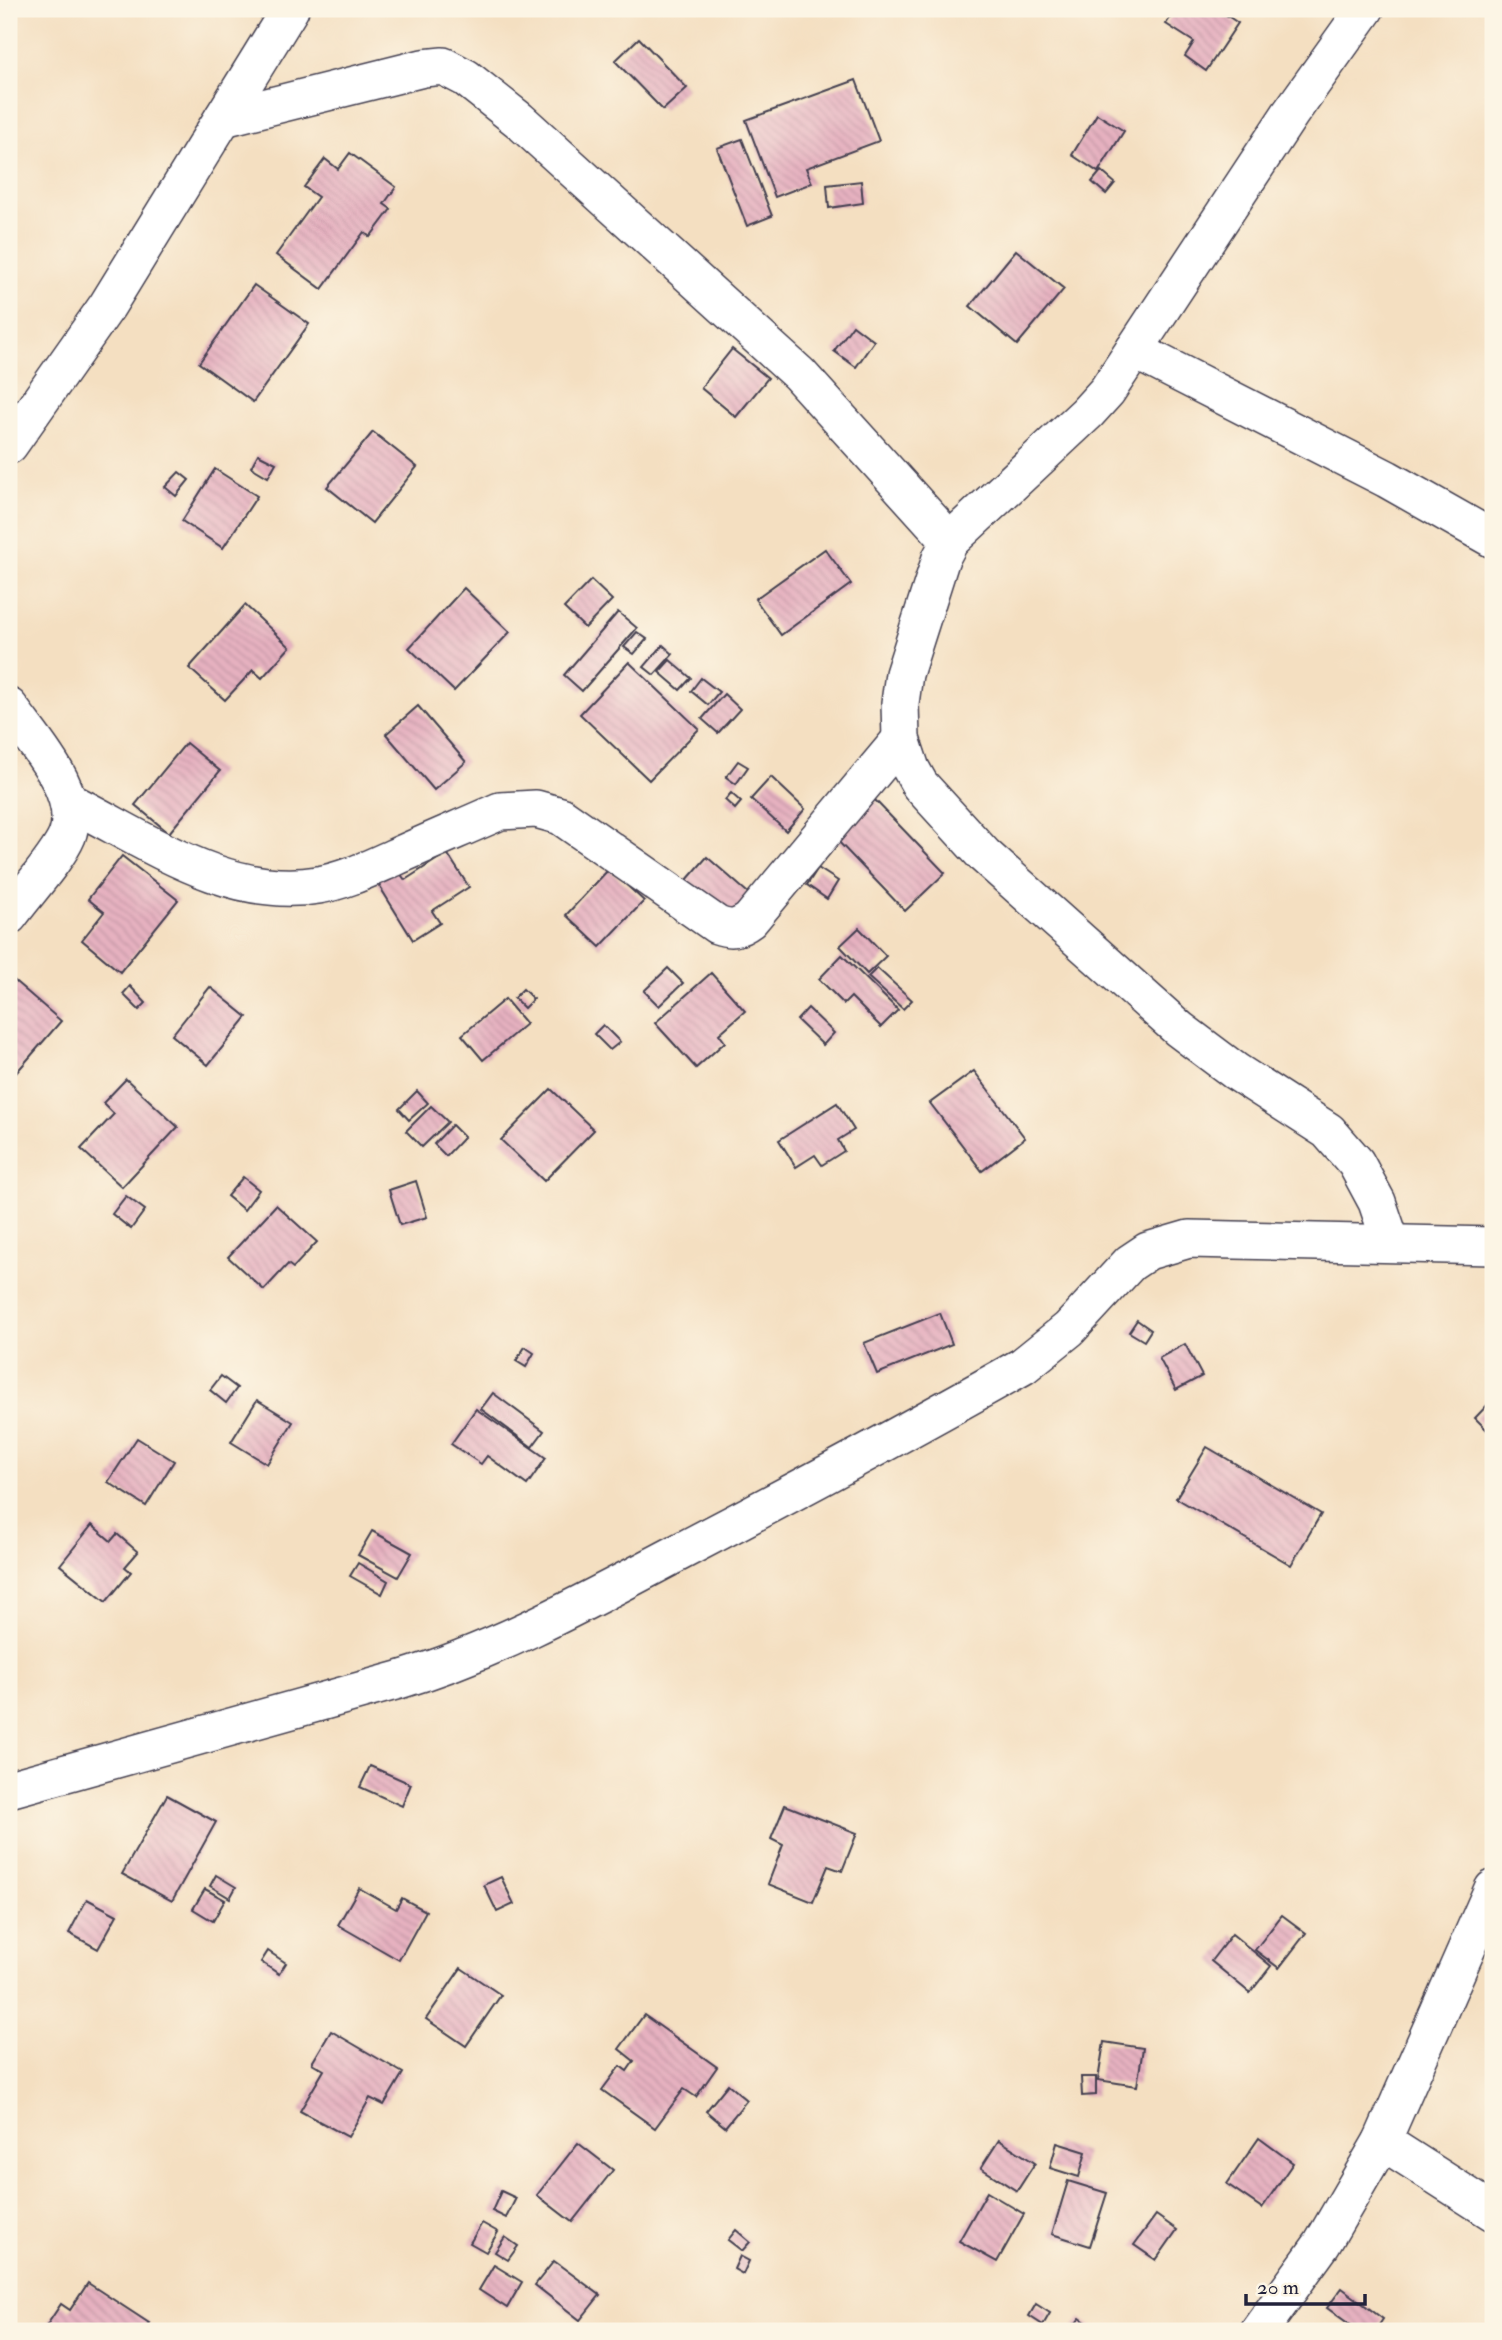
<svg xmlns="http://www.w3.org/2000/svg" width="1502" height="2340" viewBox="0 0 1502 2340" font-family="'IM FELL Double Pica',serif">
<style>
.building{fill:url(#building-back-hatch)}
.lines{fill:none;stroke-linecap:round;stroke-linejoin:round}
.minor-casing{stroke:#423e4f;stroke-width:40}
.minor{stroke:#fff;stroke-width:37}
</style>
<defs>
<pattern id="building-back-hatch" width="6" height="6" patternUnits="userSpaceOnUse" patternTransform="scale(1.75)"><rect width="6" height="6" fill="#e6b1c0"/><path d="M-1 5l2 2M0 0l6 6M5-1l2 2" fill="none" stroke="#c598a6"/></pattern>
</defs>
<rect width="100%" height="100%" fill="#fcf5e5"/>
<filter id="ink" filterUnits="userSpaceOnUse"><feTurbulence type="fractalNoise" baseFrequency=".0143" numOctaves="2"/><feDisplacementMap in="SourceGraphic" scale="14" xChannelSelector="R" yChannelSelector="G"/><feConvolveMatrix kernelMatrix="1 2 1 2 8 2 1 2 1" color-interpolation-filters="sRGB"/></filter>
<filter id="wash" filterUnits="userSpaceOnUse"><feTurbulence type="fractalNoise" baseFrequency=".00686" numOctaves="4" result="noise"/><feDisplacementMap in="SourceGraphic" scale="28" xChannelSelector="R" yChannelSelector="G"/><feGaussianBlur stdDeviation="1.57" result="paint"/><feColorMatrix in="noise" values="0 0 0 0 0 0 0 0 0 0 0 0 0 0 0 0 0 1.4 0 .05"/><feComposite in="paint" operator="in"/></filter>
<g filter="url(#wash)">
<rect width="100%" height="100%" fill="#f4dfc1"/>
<g id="blocks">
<g class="building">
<polygon points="1176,9 1217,9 1238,23 1206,71 1185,56 1194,42 1166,24"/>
<polygon points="639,38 687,88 663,110 615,61"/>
<polygon points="856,80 879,141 806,168 812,183 775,197 746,120"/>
<polygon points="1097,114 1124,131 1098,172 1072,155"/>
<polygon points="742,139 772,216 747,226 717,148"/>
<polygon points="350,153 396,187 384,204 391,209 370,237 364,232 322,289 276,255 318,197 304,187 325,159 338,169"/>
<polygon points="1101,171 1115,183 1106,194 1092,182"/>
<polygon points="861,181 863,203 829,208 827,185"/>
<polygon points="1016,250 1064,289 1017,345 970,306"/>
<polygon points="254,285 309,324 253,402 199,363"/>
<polygon points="853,325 874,341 856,367 834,351"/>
<polygon points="732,349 768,378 736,417 701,388"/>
<polygon points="373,432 417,467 372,523 327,487"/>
<polygon points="258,454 276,463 268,477 251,467"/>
<polygon points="215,469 257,496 223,548 182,521"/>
<polygon points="179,472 189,480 176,496 165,487"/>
<polygon points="825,549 851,584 781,635 755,599"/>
<polygon points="591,580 612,600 585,628 564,608"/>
<polygon points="464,588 510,632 454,691 409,648"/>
<polygon points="245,605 290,647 262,678 253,670 225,700 189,668"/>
<polygon points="618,612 637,628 582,691 564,675"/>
<polygon points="637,632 647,639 634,654 624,647"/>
<polygon points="663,645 673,654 654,675 644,667"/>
<polygon points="670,660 691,678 680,690 659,672"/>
<polygon points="629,662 699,729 649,780 580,714"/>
<polygon points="701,678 719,692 708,705 691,691"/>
<polygon points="724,694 740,709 718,733 702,719"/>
<polygon points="418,706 466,762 434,790 386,734"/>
<polygon points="186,743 220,771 169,833 135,805"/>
<polygon points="738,761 748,767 736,784 726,777"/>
<polygon points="771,777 805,809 786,831 751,799"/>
<polygon points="731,793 741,802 735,809 725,800"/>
<polygon points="874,799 945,873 905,911 834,837"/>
<polygon points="447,853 469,887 432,911 440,923 413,940 375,879 395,866 405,880"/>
<polygon points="122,856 178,900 120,972 82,940 104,912 88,899"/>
<polygon points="707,857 754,898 734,922 686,881"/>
<polygon points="818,868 838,881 827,899 807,885"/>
<polygon points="609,869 644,901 600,947 566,915"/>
<polygon points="859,928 886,956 867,974 840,946"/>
<polygon points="842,955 898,1010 881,1027 851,997 844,1004 819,979"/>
<polygon points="668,968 683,983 659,1006 644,991"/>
<polygon points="877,968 912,1000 903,1009 868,977"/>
<polygon points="711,973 745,1011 719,1034 725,1042 696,1068 655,1023"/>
<polygon points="9,976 61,1021 9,1081"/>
<polygon points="130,986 146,1003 139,1010 123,994"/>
<polygon points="210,987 247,1017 208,1065 172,1035"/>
<polygon points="523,989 533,999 524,1008 514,998"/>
<polygon points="505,999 526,1024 483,1060 462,1035"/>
<polygon points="808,1008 834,1033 823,1045 797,1020"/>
<polygon points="603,1025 620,1042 610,1050 594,1034"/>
<polygon points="974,1071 1025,1138 982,1171 930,1103"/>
<polygon points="126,1079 178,1127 122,1187 81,1149 114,1114 103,1103"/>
<polygon points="551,1089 594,1130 544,1181 501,1140"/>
<polygon points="417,1091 428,1103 409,1120 399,1109"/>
<polygon points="837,1103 854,1130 838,1140 844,1151 822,1165 815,1155 796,1167 779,1140"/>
<polygon points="431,1106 448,1122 422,1147 406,1131"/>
<polygon points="452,1125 464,1137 446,1156 434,1144"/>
<polygon points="243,1177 259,1190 244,1210 227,1196"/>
<polygon points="416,1181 427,1217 400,1225 389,1190"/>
<polygon points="126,1196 145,1210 131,1229 112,1214"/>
<polygon points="276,1205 317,1242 293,1268 288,1264 264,1290 228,1257"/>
<polygon points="940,1313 952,1344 877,1374 864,1343"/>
<polygon points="1137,1320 1151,1330 1144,1341 1129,1332"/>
<polygon points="1185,1344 1202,1376 1176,1390 1159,1358"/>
<polygon points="525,1347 534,1353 526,1367 516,1361"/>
<polygon points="221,1376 237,1388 226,1403 210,1390"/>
<polygon points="493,1393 544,1431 532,1447 481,1409"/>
<polygon points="1493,1399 1493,1436 1475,1418"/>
<polygon points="257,1400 293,1422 267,1464 231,1442"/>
<polygon points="476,1409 546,1458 527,1485 487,1456 481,1464 451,1444"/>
<polygon points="137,1438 174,1461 146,1506 108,1482"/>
<polygon points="1207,1447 1321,1514 1291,1565 1176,1498"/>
<polygon points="92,1525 111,1541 117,1534 138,1552 125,1567 131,1572 106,1602 60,1565"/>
<polygon points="372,1531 412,1553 398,1577 358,1555"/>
<polygon points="358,1563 388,1581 382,1594 350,1576"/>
<polygon points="370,1766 411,1784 402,1806 360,1787"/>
<polygon points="167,1795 216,1822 172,1901 122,1874"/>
<polygon points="785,1805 857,1833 842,1871 828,1866 813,1902 768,1884 783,1845 771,1839"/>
<polygon points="216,1875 236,1887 230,1898 210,1886"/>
<polygon points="501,1877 514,1904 497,1912 484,1885"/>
<polygon points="359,1888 396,1909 402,1898 426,1911 399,1960 338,1925"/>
<polygon points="205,1889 225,1900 213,1921 193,1909"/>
<polygon points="87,1899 117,1915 98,1949 69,1933"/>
<polygon points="1282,1915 1306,1933 1279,1968 1255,1950"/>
<polygon points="1232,1934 1271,1966 1250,1993 1211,1961"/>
<polygon points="268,1951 286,1963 279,1974 261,1962"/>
<polygon points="461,1968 501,1995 466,2046 426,2019"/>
<polygon points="644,2015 717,2067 696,2097 684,2089 655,2128 602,2090 620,2066 627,2071 634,2061 619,2049"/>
<polygon points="331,2031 403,2073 384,2105 370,2098 348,2137 300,2111 324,2070 312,2063"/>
<polygon points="1104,2042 1143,2048 1137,2086 1098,2080"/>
<polygon points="1081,2077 1096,2077 1096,2095 1082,2096"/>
<polygon points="728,2084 747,2100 725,2127 706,2111"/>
<polygon points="1259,2138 1293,2163 1262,2208 1227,2184"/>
<polygon points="999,2140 1035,2163 1017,2191 981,2168"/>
<polygon points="578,2143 613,2170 572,2222 537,2195"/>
<polygon points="1057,2143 1086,2152 1079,2177 1050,2168"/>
<polygon points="1068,2181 1107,2193 1090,2246 1052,2234"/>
<polygon points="501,2191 516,2198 506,2218 492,2211"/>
<polygon points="987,2192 1024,2214 997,2262 959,2241"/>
<polygon points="1156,2215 1177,2230 1156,2260 1134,2245"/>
<polygon points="482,2223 498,2232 486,2252 470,2243"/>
<polygon points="736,2230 750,2242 742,2251 728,2240"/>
<polygon points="505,2237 518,2246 508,2260 495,2252"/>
<polygon points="740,2256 749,2261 743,2274 734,2269"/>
<polygon points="554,2261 600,2295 580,2320 535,2285"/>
<polygon points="494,2265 522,2282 507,2308 479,2290"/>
<polygon points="88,2283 149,2323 143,2331 43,2331 61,2304 70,2310"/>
<polygon points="1342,2288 1383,2319 1375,2331 1359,2331 1327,2308"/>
<polygon points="1036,2304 1050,2313 1043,2325 1029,2316"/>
<polygon points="1080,2318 1098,2331 1070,2331"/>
</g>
</g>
</g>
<g filter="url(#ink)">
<use href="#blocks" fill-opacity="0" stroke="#423e4f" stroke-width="2"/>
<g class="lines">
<defs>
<g id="minor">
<polyline points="1365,9 1290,114 1107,391 1087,413 950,541 941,558 904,674 900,703 901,739 911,769 920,785 984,855 1179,1029 1235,1071 1328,1131 1356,1163 1377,1202 1391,1243"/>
<polyline points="223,118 423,68 443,66 466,78 519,120 799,374 950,541"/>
<polyline points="1134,350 1387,479 1493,539"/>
<polyline points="9,445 107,306 290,9"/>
<path d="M9 707C33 741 83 793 67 836 58 858 24 895 9 916"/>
<path d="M70 802C146 840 228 900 318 885 344 881 368 869 393 858 428 842 464 827 500 811L536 809 561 816 717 925C731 930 738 929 750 920L901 739"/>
<path d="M9 1789 399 1680C496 1651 585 1602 674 1555 791 1494 908 1431 1023 1366L1069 1329 1130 1263 1148 1251 1189 1239 1493 1246"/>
<polyline points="1382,2141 1493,2212"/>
<polyline points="1259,2331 1322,2244 1382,2141 1493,1889"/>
</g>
</defs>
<use href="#minor" class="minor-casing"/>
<use href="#minor" class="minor"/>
</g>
</g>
<rect width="1502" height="2340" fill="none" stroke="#fcf5e5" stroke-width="35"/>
<path d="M1246 2294v10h119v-10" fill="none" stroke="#22223b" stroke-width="3.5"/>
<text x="1257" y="2294" font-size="21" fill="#22223b" stroke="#fcf5e5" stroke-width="5" paint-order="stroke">20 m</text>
</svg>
